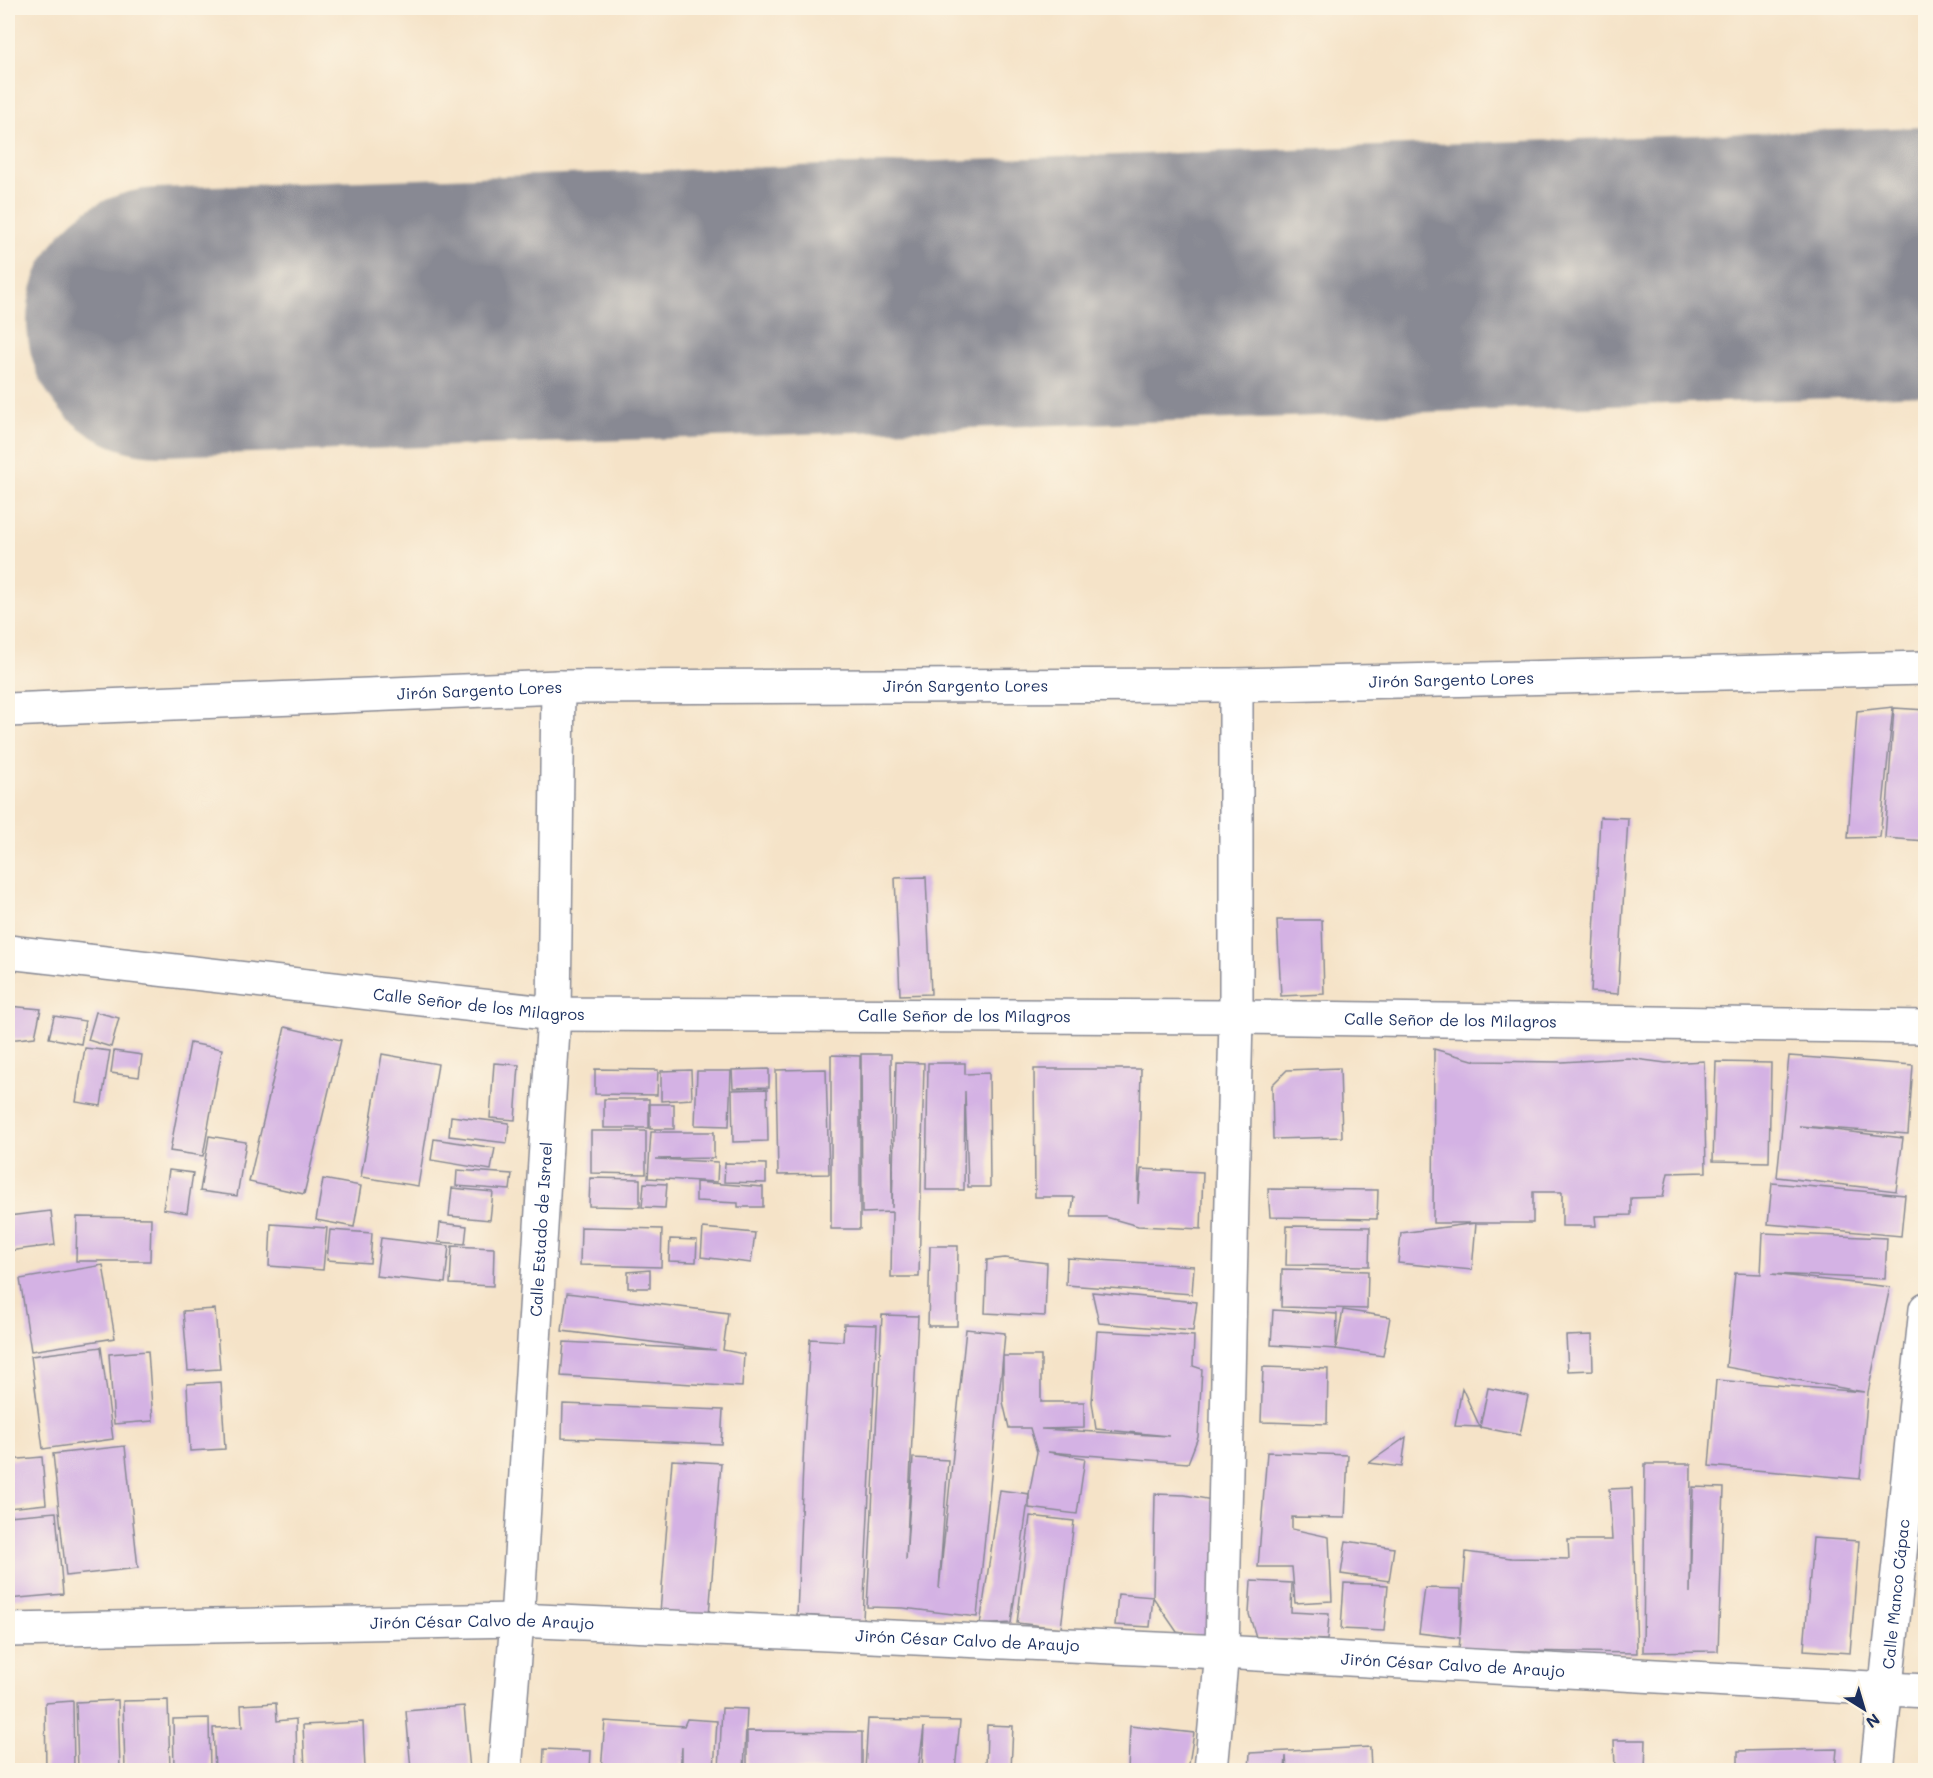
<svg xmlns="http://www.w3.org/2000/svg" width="1933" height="1778" viewBox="0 0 1933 1778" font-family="Mali,sans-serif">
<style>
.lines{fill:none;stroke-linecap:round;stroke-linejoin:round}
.runway{stroke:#888993;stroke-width:268}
.building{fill:#d4b2e4}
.minor-casing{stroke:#888993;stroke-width:36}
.minor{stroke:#fff;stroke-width:33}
.labels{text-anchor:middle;stroke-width:4.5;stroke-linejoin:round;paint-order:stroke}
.street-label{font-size:16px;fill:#1b2f5e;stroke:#fcf5e5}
</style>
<rect width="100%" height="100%" fill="#fcf5e5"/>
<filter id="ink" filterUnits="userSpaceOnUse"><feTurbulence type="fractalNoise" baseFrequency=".0167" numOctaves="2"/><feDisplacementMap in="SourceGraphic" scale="12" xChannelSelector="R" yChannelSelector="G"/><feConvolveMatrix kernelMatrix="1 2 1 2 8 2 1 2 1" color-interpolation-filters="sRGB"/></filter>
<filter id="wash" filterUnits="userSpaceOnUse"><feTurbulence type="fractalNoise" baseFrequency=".008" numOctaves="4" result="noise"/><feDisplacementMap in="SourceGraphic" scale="24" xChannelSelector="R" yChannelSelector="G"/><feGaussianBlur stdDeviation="1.35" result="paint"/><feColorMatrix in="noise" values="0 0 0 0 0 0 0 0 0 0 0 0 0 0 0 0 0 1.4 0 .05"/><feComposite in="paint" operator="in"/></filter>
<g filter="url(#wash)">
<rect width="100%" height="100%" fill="#f5e3c8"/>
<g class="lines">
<polyline class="runway" points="161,322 1926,261"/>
</g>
<g id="blocks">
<g class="building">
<polygon points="1893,707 1880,837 1848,838 1857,711"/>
<polygon points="1894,708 1926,710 1926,841 1885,838"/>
<polygon points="1600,817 1628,818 1618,994 1591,992"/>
<polygon points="926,877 931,994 900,995 895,878"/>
<polygon points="1277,920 1322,920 1324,994 1281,996"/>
<polygon points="8,1006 41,1009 35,1037 8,1040"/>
<polygon points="96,1012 119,1018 111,1047 88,1040"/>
<polygon points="54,1016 85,1021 81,1044 49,1038"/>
<polygon points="285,1027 341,1040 304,1194 249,1182"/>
<polygon points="190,1043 222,1049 203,1156 170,1151"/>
<polygon points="85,1048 110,1051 101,1106 76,1102"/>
<polygon points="1434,1049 1476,1061 1562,1062 1628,1058 1666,1063 1704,1061 1706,1172 1668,1173 1663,1197 1631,1198 1631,1215 1595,1216 1596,1226 1562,1226 1562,1192 1533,1192 1533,1223 1476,1223 1472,1270 1398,1263 1401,1233 1476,1223 1433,1223"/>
<polygon points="114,1051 142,1055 139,1077 111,1073"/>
<polygon points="382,1054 438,1064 418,1186 361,1177"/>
<polygon points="861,1054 891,1054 892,1208 896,1062 924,1063 919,1277 891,1277 892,1212 862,1213"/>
<polygon points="831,1055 860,1056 860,1229 831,1229"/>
<polygon points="1789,1056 1913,1065 1908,1134 1799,1126 1903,1138 1896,1191 1777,1177"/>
<polygon points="1716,1062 1771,1063 1769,1162 1713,1161"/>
<polygon points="494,1063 519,1065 515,1120 490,1118"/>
<polygon points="928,1063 965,1063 965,1074 989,1073 990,1187 968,1187 965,1091 964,1190 926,1190"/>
<polygon points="1340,1068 1342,1137 1273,1139 1272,1085 1287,1070"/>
<polygon points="595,1069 658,1070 657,1095 595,1094"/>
<polygon points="769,1069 769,1087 733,1088 732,1070"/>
<polygon points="826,1069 829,1174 778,1175 776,1070"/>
<polygon points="1034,1069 1141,1069 1138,1204 1141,1169 1203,1172 1201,1229 1138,1226 1106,1217 1071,1217 1074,1197 1035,1197"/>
<polygon points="691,1070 692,1099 661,1101 661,1071"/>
<polygon points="697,1071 731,1071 729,1126 695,1125"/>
<polygon points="767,1089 768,1141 733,1142 732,1090"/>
<rect x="604" y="1099" width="45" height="29"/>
<rect x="650" y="1104" width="24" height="25"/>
<polygon points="451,1116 509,1123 507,1143 449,1136"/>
<polygon points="591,1131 646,1131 646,1174 591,1173"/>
<polygon points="651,1132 714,1132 714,1158 656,1159 718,1162 717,1182 648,1178"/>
<polygon points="209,1136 246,1142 237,1196 200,1191"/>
<polygon points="434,1139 495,1148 491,1170 431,1160"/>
<polygon points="725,1163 766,1164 766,1183 724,1182"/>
<polygon points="169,1170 193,1173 187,1213 163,1209"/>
<polygon points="457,1170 512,1174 510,1190 456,1186"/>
<polygon points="590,1178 640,1179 640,1207 589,1206"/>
<polygon points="323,1179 361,1186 354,1227 316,1220"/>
<polygon points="696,1182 763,1187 763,1207 738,1207 738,1203 696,1201"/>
<polygon points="644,1183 667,1184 665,1208 642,1207"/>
<polygon points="1772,1183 1905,1195 1901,1236 1768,1224"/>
<polygon points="452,1188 493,1192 490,1220 449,1216"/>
<polygon points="1268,1189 1378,1190 1377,1219 1270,1217"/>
<polygon points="51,1211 55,1245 8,1251 8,1216"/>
<polygon points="77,1217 151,1218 150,1261 76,1261"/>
<polygon points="440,1223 467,1226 465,1244 438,1242"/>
<polygon points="271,1224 327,1228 323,1270 269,1266"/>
<polygon points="1287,1226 1370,1227 1369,1266 1286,1265"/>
<polygon points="581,1227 662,1229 661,1267 580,1265"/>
<polygon points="703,1228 755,1233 751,1263 701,1257"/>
<polygon points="330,1230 372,1233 370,1263 327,1260"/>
<polygon points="1763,1233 1887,1238 1885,1279 1771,1274 1890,1287 1868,1392 1860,1479 1709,1466 1716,1380 1864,1392 1726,1367 1735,1273 1761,1274"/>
<polygon points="381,1238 449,1246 445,1283 376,1276"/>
<polygon points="670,1239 697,1240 696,1262 669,1261"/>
<polygon points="452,1246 494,1248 493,1286 450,1284"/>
<polygon points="930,1246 958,1246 957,1326 928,1326"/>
<polygon points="1005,1258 1047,1263 1045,1316 985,1313 987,1260"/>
<polygon points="1067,1258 1194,1266 1192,1294 1066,1285"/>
<polygon points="103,1265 115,1338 31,1351 20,1279"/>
<polygon points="1282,1269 1368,1271 1367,1309 1281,1307"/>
<polygon points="650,1270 650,1288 628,1288 628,1272"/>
<polygon points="1092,1292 1197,1302 1193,1331 1099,1323"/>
<polygon points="567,1293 728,1313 723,1350 744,1354 742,1387 561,1376 564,1342 716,1350 562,1331"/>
<polygon points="215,1309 220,1369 188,1371 183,1311"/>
<polygon points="1273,1310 1337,1314 1336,1349 1271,1345"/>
<polygon points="1343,1310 1390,1317 1383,1356 1336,1349"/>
<polygon points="882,1315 918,1316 906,1560 913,1458 948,1460 939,1589 966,1329 1005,1333 1003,1356 1041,1356 1041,1402 1084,1402 1084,1428 1041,1429 1169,1436 1096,1429 1092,1402 1097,1331 1194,1336 1193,1366 1202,1369 1198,1437 1188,1463 1048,1452 1085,1458 1077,1514 1029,1508 1029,1494 1037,1452 1030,1428 1009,1428 1003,1402 1003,1356 977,1617 903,1608 867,1607"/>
<polygon points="844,1324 877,1325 863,1620 829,1625 830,1617 797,1615 804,1439 810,1339 843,1341"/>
<polygon points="1592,1335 1593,1370 1568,1371 1566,1336"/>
<polygon points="101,1347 113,1439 43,1449 31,1356"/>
<polygon points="148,1351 153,1421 114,1424 109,1354"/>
<polygon points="1263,1367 1328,1369 1327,1424 1261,1422"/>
<polygon points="221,1382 225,1449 190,1451 187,1384"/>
<polygon points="1462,1388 1480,1427 1488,1388 1528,1396 1520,1435 1480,1427 1455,1426"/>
<polygon points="563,1404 723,1410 721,1444 562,1438"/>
<polygon points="1406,1437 1402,1467 1369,1463"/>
<polygon points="125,1446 138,1568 66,1576 53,1454"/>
<polygon points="1267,1452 1348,1455 1345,1518 1292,1517 1292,1529 1329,1537 1332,1601 1295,1603 1292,1567 1258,1567"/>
<polygon points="42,1457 46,1504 8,1508 8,1460"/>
<polygon points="672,1460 721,1463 709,1616 660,1613"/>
<polygon points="1645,1464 1691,1464 1690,1593 1693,1487 1724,1488 1718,1651 1643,1652"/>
<polygon points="1632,1488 1637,1653 1459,1650 1460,1638 1419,1633 1425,1588 1461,1589 1460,1635 1466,1552 1511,1558 1569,1559 1568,1540 1612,1540 1609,1489"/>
<polygon points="1000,1490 1029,1494 1011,1623 980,1625"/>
<polygon points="1155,1494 1185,1495 1218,1501 1216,1638 1177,1632 1153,1597 1150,1627 1115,1625 1118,1594 1153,1597"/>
<polygon points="56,1512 63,1594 8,1599 8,1516"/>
<polygon points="1030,1516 1074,1521 1061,1628 1017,1623"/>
<polygon points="1813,1538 1859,1541 1850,1653 1804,1650"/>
<polygon points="1346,1541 1394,1548 1389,1581 1341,1574"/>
<polygon points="1251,1581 1292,1583 1291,1612 1329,1614 1327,1640 1256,1637 1249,1614"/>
<polygon points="1344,1583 1388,1585 1384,1631 1341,1629"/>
<polygon points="118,1700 120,1770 78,1770 76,1702"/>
<polygon points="168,1700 170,1770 125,1770 123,1701"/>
<polygon points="73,1701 74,1770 46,1770 45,1703"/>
<polygon points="276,1703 277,1721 296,1719 297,1770 215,1770 213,1728 242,1727 241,1705"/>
<polygon points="464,1706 470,1770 411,1770 406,1711"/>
<polygon points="722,1708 747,1709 744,1770 719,1770"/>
<polygon points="209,1718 210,1770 174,1770 173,1719"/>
<polygon points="687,1719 717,1721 714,1770 682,1770 682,1747 680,1770 601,1770 605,1721 684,1726"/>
<polygon points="868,1719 960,1721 955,1770 922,1770 924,1727 918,1770 865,1770"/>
<polygon points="363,1722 365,1770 305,1770 303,1725"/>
<polygon points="987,1725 1013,1726 1011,1770 986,1770"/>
<polygon points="1130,1726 1194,1733 1188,1770 1128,1770"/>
<polygon points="747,1731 862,1732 862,1770 747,1770"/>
<polygon points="1614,1740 1646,1740 1645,1770 1615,1770"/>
<polygon points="1370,1747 1371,1770 1287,1770 1286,1756 1285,1770 1249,1770 1250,1753"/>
<polygon points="544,1749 591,1751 590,1770 543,1770"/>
<polygon points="1837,1749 1835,1770 1738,1770 1738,1751"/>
</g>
</g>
</g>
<g filter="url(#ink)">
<use href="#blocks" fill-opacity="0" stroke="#888993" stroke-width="1.5"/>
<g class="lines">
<defs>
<g id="minor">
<path id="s1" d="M8 710 558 687 1236 685 1926 668"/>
<path id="s2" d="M8 952 554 1014 1236 1017 1926 1027"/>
<path id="s3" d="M8 1630 517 1620 1222 1652 1926 1691"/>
<path id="s4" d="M505 1770 517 1620 554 1014 558 687"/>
<polyline points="1211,1770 1222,1652 1236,1017 1236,685"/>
<path id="s5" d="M1877 1770 1926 1309"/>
</g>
</defs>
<use href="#minor" class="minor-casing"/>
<use href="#minor" class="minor"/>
</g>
</g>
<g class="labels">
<g class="street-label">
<text dy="6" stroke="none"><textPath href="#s1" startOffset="1444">Jirón Sargento Lores</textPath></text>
<text dy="6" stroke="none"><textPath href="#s1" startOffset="958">Jirón Sargento Lores</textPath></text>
<text dy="6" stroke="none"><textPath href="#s1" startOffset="472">Jirón Sargento Lores</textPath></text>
<text dy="6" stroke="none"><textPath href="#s2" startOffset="474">Calle Señor de los Milagros</textPath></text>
<text dy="6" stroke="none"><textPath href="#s2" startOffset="960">Calle Señor de los Milagros</textPath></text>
<text dy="6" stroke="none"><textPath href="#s2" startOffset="1446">Calle Señor de los Milagros</textPath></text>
<text dy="6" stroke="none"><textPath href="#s4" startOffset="542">Calle Estado de Israel</textPath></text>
<text dy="6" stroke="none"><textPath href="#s5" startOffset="177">Calle Manco Cápac</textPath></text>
<text dy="6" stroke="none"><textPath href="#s3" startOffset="474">Jirón César Calvo de Araujo</textPath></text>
<text dy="6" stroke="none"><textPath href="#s3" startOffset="960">Jirón César Calvo de Araujo</textPath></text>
<text dy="6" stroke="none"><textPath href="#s3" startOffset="1446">Jirón César Calvo de Araujo</textPath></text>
</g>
</g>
<rect width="1933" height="1778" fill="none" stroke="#fcf5e5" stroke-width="30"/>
<g transform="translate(1864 1709) rotate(143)" stroke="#fcf5e5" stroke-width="4.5" paint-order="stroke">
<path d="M0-4.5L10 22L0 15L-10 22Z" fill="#1b2f5e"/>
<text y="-9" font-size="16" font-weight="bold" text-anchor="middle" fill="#1b2f5e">N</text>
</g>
</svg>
